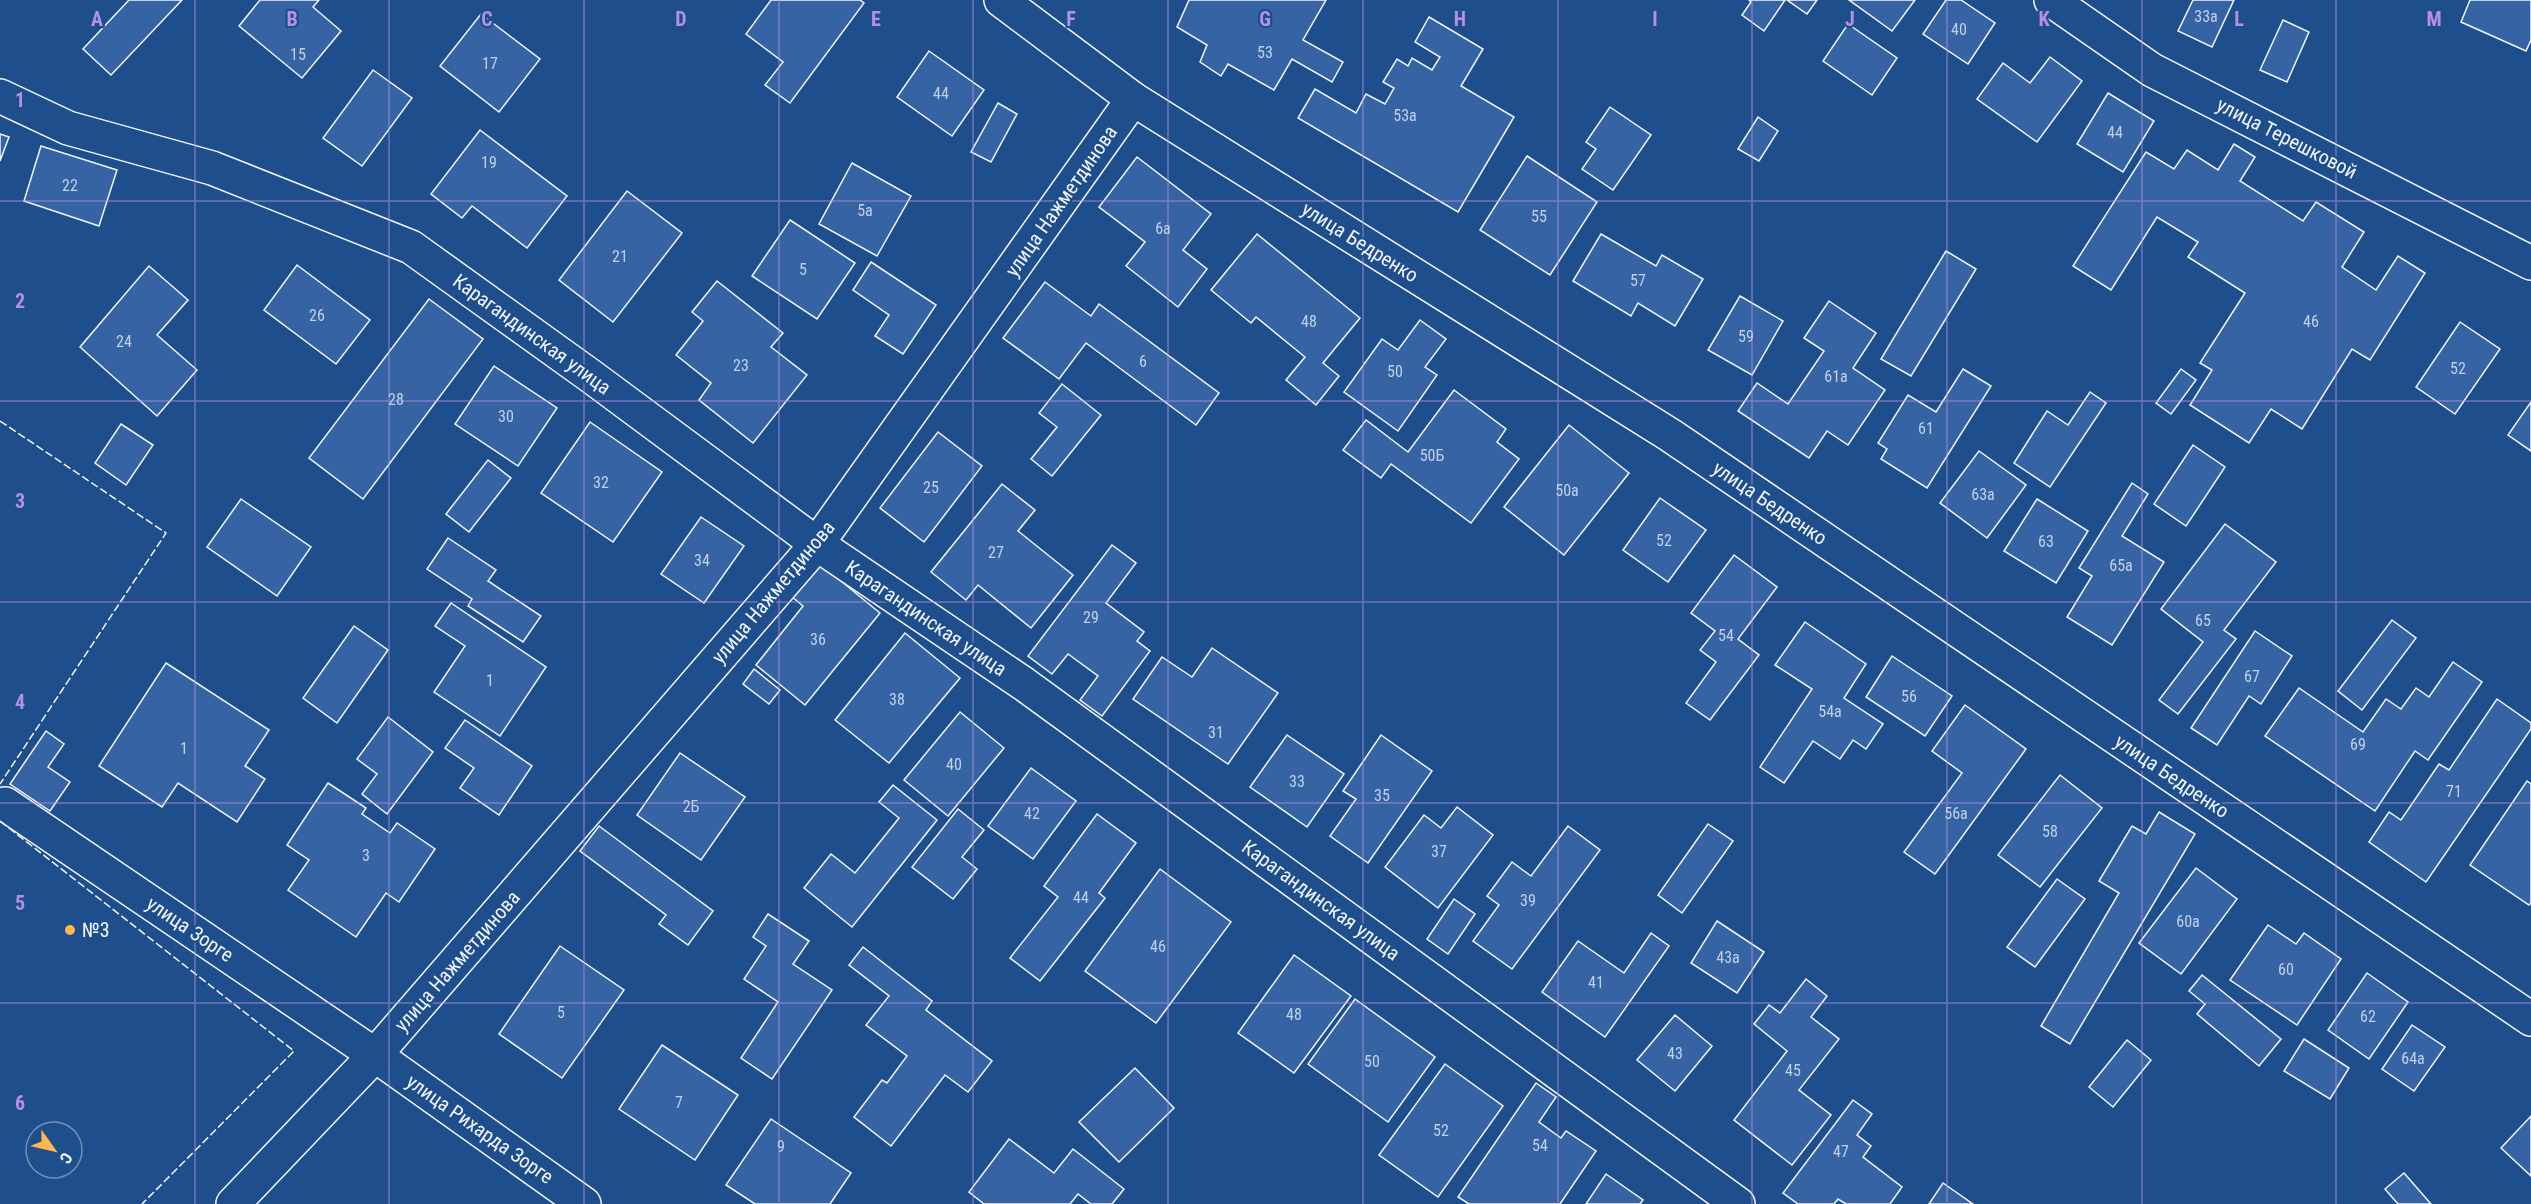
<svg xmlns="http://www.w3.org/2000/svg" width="2531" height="1204" viewBox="0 0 2531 1204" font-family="'Roboto Condensed',sans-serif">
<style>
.building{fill:#3563a3;stroke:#f2f6ff;stroke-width:1.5}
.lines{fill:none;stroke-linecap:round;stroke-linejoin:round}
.minor-casing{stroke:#f2f6ff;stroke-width:36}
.tertiary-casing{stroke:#f2f6ff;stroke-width:36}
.minor{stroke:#1f4e8c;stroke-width:33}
.tertiary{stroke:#1f4e8c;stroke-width:33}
.fence{stroke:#f2f6ff;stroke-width:1.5;stroke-dasharray:8 3;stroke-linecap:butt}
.grid{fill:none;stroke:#b691df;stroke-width:1.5;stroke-opacity:0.55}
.poi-dot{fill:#ffb74d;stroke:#1f4e8c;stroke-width:2}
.labels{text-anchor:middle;stroke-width:4.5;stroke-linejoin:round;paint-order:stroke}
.number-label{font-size:16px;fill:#c3d1e8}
.street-label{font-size:20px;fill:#f2f6ff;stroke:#1f4e8c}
.poi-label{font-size:20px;fill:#f2f6ff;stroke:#1f4e8c;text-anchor:start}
.grid-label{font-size:20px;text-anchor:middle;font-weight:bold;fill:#b691df;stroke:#1f4e8c;stroke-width:4.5;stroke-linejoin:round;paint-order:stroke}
</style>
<rect width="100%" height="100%" fill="#1f4e8c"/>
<g class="building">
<polygon points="129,0 182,0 111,75 83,49"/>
<polygon points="260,0 319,0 313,7 341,31 302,78 239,26"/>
<polygon points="771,0 860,0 864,3 790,103 765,85 783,62 746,34"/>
<polygon points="1189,0 1326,0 1303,40 1343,62 1332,82 1292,59 1274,90 1228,64 1221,76 1200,62 1207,45 1177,27"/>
<polygon points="1749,0 1785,0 1764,31 1742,15 1751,2"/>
<polygon points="1787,0 1817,0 1807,14"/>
<polygon points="1849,0 1915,0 1892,31"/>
<polygon points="1946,0 1961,0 1995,23 1968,64 1923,34"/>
<polygon points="2193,0 2234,0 2212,47 2178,31"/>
<polygon points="2470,0 2531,0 2531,40 2526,51 2461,22"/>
<polygon points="481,14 540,59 499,112 440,66"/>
<polygon points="1429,17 1483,49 1461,86 1514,117 1458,212 1298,118 1315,89 1356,113 1366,94 1385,104 1394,88 1383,82 1397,59 1408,66 1412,58 1432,70 1440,57 1415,42"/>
<polygon points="2283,20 2309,32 2287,82 2260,70"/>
<polygon points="1848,24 1897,58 1872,95 1823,61"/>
<polygon points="929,51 984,90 952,136 897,97"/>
<polygon points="2050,57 2082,81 2037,142 1977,99 2003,63 2030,83"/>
<polygon points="373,70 412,98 362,166 323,138"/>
<polygon points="2108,93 2154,121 2123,172 2077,144"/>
<polygon points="998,103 1017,114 991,162 971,152"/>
<polygon points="1610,107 1651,135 1613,190 1582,169 1596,149 1586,142"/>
<polygon points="1758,117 1778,131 1759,161 1738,149"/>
<polygon points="480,130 567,196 527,248 472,206 462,218 431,194"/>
<polygon points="0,134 9,137 0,161"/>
<polygon points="2234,144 2255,157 2240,181 2303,221 2316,202 2364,232 2342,267 2376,290 2398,256 2425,273 2370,360 2352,349 2302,429 2271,409 2249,443 2190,405 2212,370 2200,363 2245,293 2188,257 2198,242 2157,217 2111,290 2073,266 2146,152 2174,169 2187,150 2218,170"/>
<polygon points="41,146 117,170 99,226 24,201"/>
<polygon points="1527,156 1597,202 1550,275 1480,230"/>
<polygon points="1137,157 1211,214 1183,250 1207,269 1178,307 1126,266 1145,242 1099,207"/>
<polygon points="852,163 911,196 877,256 819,224"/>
<polygon points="627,191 682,233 613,322 559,280"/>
<polygon points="790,220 855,263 817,319 752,276"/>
<polygon points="1257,234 1360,318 1323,363 1339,376 1316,405 1286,380 1305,357 1256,317 1251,323 1211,290"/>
<polygon points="1601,234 1656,266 1662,255 1703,279 1675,326 1638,303 1631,316 1573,281"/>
<polygon points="1946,251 1976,269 1911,376 1881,359"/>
<polygon points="871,262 936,305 903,354 875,336 889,315 853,290"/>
<polygon points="297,265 370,320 336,364 264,310"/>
<polygon points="149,266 188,300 157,335 197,370 157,416 80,347"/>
<polygon points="717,281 783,333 771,347 807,375 753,443 699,400 711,383 676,355 703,321 692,312"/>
<polygon points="1045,282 1091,316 1099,304 1219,393 1196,425 1086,343 1059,379 1003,338"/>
<polygon points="1740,296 1783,321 1752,375 1708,350"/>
<polygon points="429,299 483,339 363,499 309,458"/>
<polygon points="1829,301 1876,333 1853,368 1885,390 1848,445 1827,431 1809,458 1738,411 1757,383 1788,404 1824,351 1804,338"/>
<polygon points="1420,320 1446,339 1425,367 1437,375 1398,431 1344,392 1382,339 1398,350"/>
<polygon points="2460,322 2500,349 2455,414 2416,387"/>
<polygon points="494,366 557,408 518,466 455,424"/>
<polygon points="1963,369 1991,386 1927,488 1881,459 1887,449 1878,443 1908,395 1936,412"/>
<polygon points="2181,369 2196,380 2171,414 2156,403"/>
<polygon points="1062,384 1101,415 1052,476 1031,459 1057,427 1039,413"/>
<polygon points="1454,390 1506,429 1497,442 1519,459 1471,523 1391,464 1381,478 1343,450 1366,420 1408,452"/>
<polygon points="2090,392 2106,403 2050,487 2014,463 2047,411 2068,425"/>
<polygon points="2531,402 2531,451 2508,435"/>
<polygon points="590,422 662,472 613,542 541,493"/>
<polygon points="121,424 153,445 126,485 95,463"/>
<polygon points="1569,425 1629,473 1564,555 1504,507"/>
<polygon points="938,432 982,466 924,542 880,508"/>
<polygon points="2193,445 2225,467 2186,526 2154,504"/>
<polygon points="1979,451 2026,485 1987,538 1940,503"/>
<polygon points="488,460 511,478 469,532 446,514"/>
<polygon points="2132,483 2148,494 2122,536 2164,562 2112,645 2067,617 2092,576 2079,568"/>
<polygon points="1002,484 1035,510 1018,531 1073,575 1031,628 978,585 966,600 931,572"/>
<polygon points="1660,498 1706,530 1668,582 1623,550"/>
<polygon points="241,499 311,547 277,596 207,547"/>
<polygon points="2037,499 2088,531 2056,583 2004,551"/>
<polygon points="701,517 744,546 704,603 661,574"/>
<polygon points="2225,524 2276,562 2224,630 2236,639 2178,714 2159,700 2203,642 2161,609"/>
<polygon points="448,538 496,570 488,581 541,616 523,642 468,606 472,599 427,569"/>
<polygon points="1112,545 1136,563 1106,603 1144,632 1137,641 1150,651 1102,716 1080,700 1098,676 1068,654 1052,674 1028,656"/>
<polygon points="1734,555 1777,587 1738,639 1759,655 1710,720 1686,703 1716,662 1700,650 1715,631 1691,613"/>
<polygon points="819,563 880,613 805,705 756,665 803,606 791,596"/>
<polygon points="451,603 546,667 500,736 434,692 465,646 435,626"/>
<polygon points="2392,620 2416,638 2362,710 2338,691"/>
<polygon points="1805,622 1866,664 1844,698 1883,724 1866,749 1853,740 1840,759 1813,741 1784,783 1760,767 1812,689 1775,665"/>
<polygon points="354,626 388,650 337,723 303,698"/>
<polygon points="2255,631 2292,656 2261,704 2249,696 2217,745 2191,728"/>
<polygon points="905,633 960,678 889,763 835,720"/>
<polygon points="1212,648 1278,693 1228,764 1133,699 1162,657 1192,677"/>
<polygon points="1892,656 1952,696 1925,736 1866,697"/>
<polygon points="2453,662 2482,682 2428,760 2415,751 2375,811 2265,736 2299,688 2363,732 2386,699 2401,709 2416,688 2429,697"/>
<polygon points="166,663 269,730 245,766 265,779 237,822 178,783 162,807 99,766"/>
<polygon points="754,669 780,690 769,704 743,684"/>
<polygon points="2497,699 2531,723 2531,729 2426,882 2369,842 2389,812 2401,820 2439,764 2449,770"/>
<polygon points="1965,705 2026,749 1935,874 1904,852 1962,773 1932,751"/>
<polygon points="960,712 1004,748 948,816 904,780"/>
<polygon points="388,717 433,752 387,814 362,794 377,774 357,759"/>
<polygon points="465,720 532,766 499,815 460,788 474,768 445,748"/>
<polygon points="46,731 64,744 48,767 70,782 50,811 10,784"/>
<polygon points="1287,735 1344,774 1307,827 1250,787"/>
<polygon points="1381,735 1432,771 1368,863 1330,836 1356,799 1343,791"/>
<polygon points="680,753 745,797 701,860 637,815"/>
<polygon points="1031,768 1076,801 1033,859 988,826"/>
<polygon points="2060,775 2102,808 2040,887 1998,855"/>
<polygon points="2527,781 2531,784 2531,903 2529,905 2470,865"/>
<polygon points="328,783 366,808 362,814 390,833 397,823 435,849 399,902 386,893 356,937 288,890 309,860 287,845"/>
<polygon points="893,785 937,820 852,927 804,888 831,854 855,873 899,818 879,802"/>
<polygon points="1457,807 1493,835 1438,908 1385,867 1424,815 1441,828"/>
<polygon points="958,809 984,830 962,857 977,869 953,899 912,867"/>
<polygon points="2159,812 2195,834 2070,1044 2041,1026 2119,893 2099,881 2132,826 2146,834"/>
<polygon points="1097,814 1136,843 1099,893 1105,898 1040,981 1010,958 1058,897 1044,886"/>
<polygon points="1708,824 1733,841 1682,913 1658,895"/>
<polygon points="599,826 713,911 688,945 659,924 666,915 580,851"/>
<polygon points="1568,826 1600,850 1512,969 1473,941 1499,905 1487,896 1512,862 1531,876"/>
<polygon points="2196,868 2237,899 2181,974 2139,943"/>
<polygon points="1160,869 1231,922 1156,1023 1085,971"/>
<polygon points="2057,879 2085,899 2035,967 2007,947"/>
<polygon points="1454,899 1475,914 1448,954 1427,939"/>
<polygon points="768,914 809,941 793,964 832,990 772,1079 741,1058 778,1002 744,979 766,946 753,937"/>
<polygon points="1717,921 1764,952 1737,993 1691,963"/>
<polygon points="2268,925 2296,944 2304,933 2341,959 2297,1025 2230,980"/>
<polygon points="1651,933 1669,946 1605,1037 1542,992 1578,941 1624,973"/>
<polygon points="560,946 624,990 562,1078 499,1034"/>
<polygon points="863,947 932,1001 926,1010 992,1061 968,1092 945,1075 891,1146 854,1117 882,1080 887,1083 907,1056 866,1025 889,996 849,965"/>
<polygon points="1294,955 1351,996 1294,1073 1238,1033"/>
<polygon points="2367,973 2408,1002 2369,1059 2328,1030"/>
<polygon points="2202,975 2281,1039 2259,1066 2197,1014 2205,1004 2189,991"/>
<polygon points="1806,979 1827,996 1811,1017 1839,1039 1799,1090 1831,1115 1792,1165 1734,1120 1787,1051 1754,1024 1769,1005 1780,1013"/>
<polygon points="1355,999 1435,1057 1388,1122 1308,1064"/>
<polygon points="1675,1015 1712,1046 1675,1091 1637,1060"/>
<polygon points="2412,1025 2445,1047 2414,1091 2382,1069"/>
<polygon points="2304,1039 2349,1068 2330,1099 2284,1071"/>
<polygon points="2127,1040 2151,1060 2113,1107 2089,1087"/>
<polygon points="662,1045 738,1095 695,1160 619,1109"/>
<polygon points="1445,1064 1503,1106 1438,1197 1379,1155"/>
<polygon points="1135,1068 1174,1108 1119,1162 1079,1122"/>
<polygon points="1536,1083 1556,1097 1539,1122 1561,1138 1566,1131 1596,1151 1560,1204 1469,1204 1458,1197"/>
<polygon points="1853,1100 1872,1114 1857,1135 1871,1146 1863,1157 1902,1187 1890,1204 1846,1204 1838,1199 1834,1204 1798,1204 1783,1193"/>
<polygon points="2531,1116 2531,1176 2501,1148"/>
<polygon points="771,1119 851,1173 830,1204 755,1204 726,1185"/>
<polygon points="1009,1139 1054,1173 1073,1149 1124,1189 1112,1204 1091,1204 1078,1194 1070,1204 984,1204 969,1192"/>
<polygon points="2404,1173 2431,1204 2398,1204 2385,1189"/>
<polygon points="1606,1174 1643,1200 1640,1204 1586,1204"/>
<polygon points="1943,1183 1973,1204 1929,1204"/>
</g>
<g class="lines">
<defs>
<g id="minor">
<polyline points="2051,0 2152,70 2531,263"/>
<polyline points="0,96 68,128 212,168 411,247 592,377 817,544 1024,684 1738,1204"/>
<polyline points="1133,99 1670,435 2531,1019"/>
<polyline points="5,804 375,1055 584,1204"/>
</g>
<polyline id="tertiary" points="233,1204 375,1055 817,544 1133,99 1001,0"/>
</defs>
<use href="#minor" class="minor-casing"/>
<use href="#tertiary" class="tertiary-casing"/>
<use href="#minor" class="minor"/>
<use href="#tertiary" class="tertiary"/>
<g class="fence">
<polyline points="0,421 166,533 0,784"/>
<polyline points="0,821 294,1051 142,1204"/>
</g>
</g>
<path class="grid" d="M195 0V1204M389 0V1204M584 0V1204M779 0V1204M973 0V1204M1168 0V1204M1363 0V1204M1558 0V1204M1752 0V1204M1947 0V1204M2142 0V1204M2336 0V1204M0 201H2531M0 401H2531M0 602H2531M0 803H2531M0 1003H2531"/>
<circle class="poi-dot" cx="70" cy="930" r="6"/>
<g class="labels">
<g class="number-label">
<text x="2206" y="22">33а</text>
<text x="1959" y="35">40</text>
<text x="1265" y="58">53</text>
<text x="298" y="60">15</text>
<text x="490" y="69">17</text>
<text x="941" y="99">44</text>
<text x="1405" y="121">53а</text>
<text x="2115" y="138">44</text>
<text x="489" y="168">19</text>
<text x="70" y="191">22</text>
<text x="865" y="216">5а</text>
<text x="1539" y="222">55</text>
<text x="1163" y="234">6а</text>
<text x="620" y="262">21</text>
<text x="803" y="275">5</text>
<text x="1638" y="286">57</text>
<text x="317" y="321">26</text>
<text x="1309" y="327">48</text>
<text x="2311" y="327">46</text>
<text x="1746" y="342">59</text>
<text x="124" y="347">24</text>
<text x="1143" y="367">6</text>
<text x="741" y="371">23</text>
<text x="2458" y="374">52</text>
<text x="1395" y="377">50</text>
<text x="1836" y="382">61а</text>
<text x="396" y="405">28</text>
<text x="506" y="422">30</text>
<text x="1926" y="434">61</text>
<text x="1432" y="461">50Б</text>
<text x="601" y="488">32</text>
<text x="931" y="493">25</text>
<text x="1567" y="496">50а</text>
<text x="1983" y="500">63а</text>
<text x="1664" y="546">52</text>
<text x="2046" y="547">63</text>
<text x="996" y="558">27</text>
<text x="702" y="566">34</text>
<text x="2121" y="571">65а</text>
<text x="1091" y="623">29</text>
<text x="2203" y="626">65</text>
<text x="1726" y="641">54</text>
<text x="818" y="645">36</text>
<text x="2252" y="682">67</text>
<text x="490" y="686">1</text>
<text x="1909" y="702">56</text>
<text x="897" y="705">38</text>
<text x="1830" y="717">54а</text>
<text x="1216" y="738">31</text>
<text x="2358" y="750">69</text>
<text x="184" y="754">1</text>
<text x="954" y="770">40</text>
<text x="1297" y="787">33</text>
<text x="2454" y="797">71</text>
<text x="1382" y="801">35</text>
<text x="691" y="812">2Б</text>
<text x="1032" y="819">42</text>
<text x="1956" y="819">56а</text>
<text x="2050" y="837">58</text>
<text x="1439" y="857">37</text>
<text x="366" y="861">3</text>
<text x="1081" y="903">44</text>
<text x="1528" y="906">39</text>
<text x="2188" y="927">60а</text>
<text x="1158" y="952">46</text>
<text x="1728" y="963">43а</text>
<text x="2286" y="975">60</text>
<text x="1596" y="988">41</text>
<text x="561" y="1018">5</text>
<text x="1294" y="1020">48</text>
<text x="2368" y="1022">62</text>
<text x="1675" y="1059">43</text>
<text x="2413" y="1064">64а</text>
<text x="1372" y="1067">50</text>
<text x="1793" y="1076">45</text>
<text x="679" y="1108">7</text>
<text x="1441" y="1136">52</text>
<text x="1540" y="1151">54</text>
<text x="781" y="1152">9</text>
<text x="1841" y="1157">47</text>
</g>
<g class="street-label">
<text transform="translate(2287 138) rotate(27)" y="7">улица Терешковой</text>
<text transform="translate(1061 201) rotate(-55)" y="7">улица Нажметдинова</text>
<text transform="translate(1360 242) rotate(32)" y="7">улица Бедренко</text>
<text transform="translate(532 334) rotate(36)" y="7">Карагандинская улица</text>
<text transform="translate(1770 503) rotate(34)" y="7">улица Бедренко</text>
<text transform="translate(773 592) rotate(-50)" y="7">улица Нажметдинова</text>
<text transform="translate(926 618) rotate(34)" y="7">Карагандинская улица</text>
<text transform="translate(2172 776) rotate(34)" y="7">улица Бедренко</text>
<text transform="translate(1321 900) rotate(36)" y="7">Карагандинская улица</text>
<text transform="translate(190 929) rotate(34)" y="7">улица Зорге</text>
<text transform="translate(457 961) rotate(-49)" y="7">улица Нажметдинова</text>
<text transform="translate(480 1129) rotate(35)" y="7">улица Рихарда Зорге</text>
</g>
<g class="poi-label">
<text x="82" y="937">№3</text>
</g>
</g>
<g class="grid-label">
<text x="97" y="26">A</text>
<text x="292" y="26">B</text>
<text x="487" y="26">C</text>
<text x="681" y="26">D</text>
<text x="876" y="26">E</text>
<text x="1071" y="26">F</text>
<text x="1265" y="26">G</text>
<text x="1460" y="26">H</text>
<text x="1655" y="26">I</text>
<text x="1850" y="26">J</text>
<text x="2044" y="26">K</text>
<text x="2239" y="26">L</text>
<text x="2434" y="26">M</text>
<text x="20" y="107">1</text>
<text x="20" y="308">2</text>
<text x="20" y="508">3</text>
<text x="20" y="709">4</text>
<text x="20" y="910">5</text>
<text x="20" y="1110">6</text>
</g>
<g transform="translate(54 1150) rotate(124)"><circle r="28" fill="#1f4e8c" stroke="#7391ba" stroke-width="1.5"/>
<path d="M0-4.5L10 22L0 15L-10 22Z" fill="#ffb74d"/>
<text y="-9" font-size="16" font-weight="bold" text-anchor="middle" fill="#f2f6ff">С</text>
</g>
</svg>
